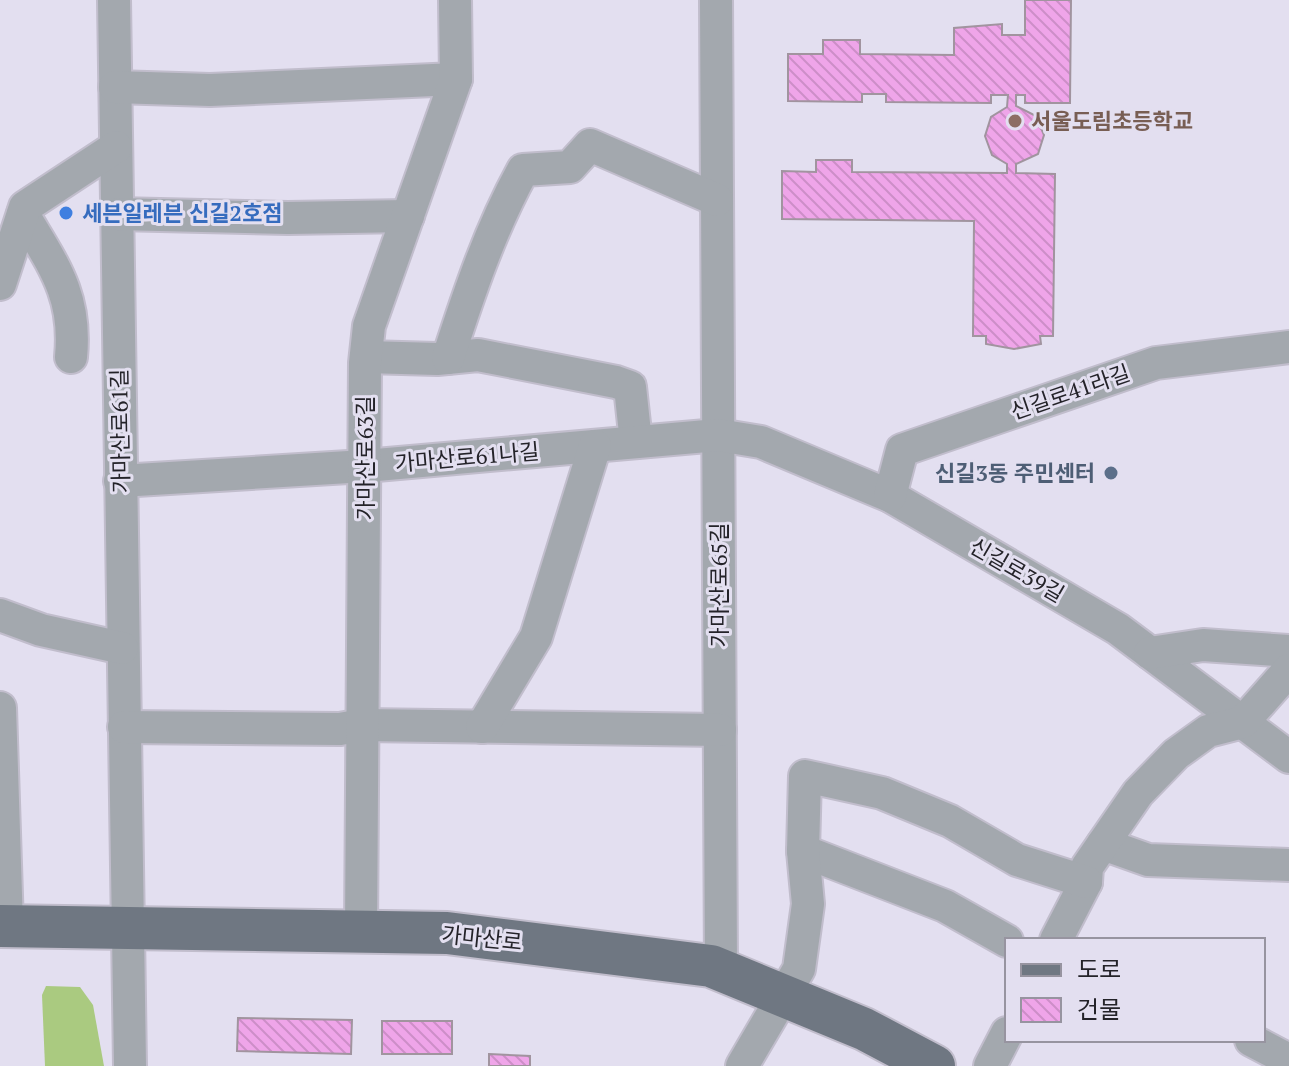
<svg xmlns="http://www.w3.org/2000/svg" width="1289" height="1066" viewBox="0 0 1289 1066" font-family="'PT Serif','Noto Sans KR',serif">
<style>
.park{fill:#aaca80}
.building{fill:url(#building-back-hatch);stroke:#a1949f;stroke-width:2}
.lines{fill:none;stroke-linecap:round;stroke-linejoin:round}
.minor-casing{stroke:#c1bdcc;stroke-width:36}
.major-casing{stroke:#c1bdcc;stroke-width:46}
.minor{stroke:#a3a8ae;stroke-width:32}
.major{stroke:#6f7782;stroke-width:42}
.education-dot{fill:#8d6e63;stroke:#e3dff0;stroke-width:3}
.shop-dot{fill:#3f7fe0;stroke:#e3dff0;stroke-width:3}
.service-dot{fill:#5c6f8a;stroke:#e3dff0;stroke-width:3}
.labels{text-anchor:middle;stroke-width:6;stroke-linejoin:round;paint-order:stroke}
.education-label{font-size:22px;font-weight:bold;fill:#785e54;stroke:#e3dff0;text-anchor:start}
.shop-label{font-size:22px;font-weight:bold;fill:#366cbe;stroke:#e3dff0;text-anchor:start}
.street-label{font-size:22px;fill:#242329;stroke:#e3dff0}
.service-label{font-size:22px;font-weight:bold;fill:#4e5e75;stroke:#e3dff0;text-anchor:end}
</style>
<defs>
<pattern id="building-back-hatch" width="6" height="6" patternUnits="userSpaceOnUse" patternTransform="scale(2)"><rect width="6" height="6" fill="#efa5e9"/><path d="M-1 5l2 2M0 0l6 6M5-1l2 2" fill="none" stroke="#cd8ec8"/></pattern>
</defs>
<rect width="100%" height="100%" fill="#e3dff0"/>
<polygon class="park" points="46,986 80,987 93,1005 104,1066 45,1066 42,995"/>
<g class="building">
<polygon points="1025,0 1071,0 1070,103 1025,103 1025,95 1016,95 1016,106 1036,116 1044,135 1038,154 1016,164 1016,173 1055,174 1053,336 1040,336 1041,344 1014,349 986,344 986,336 973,336 974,221 782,219 782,171 816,172 816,160 852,160 852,172 1007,173 1007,164 992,155 985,136 991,117 1007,107 1008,95 991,95 991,103 886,102 886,94 862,94 862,102 788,101 788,54 823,54 823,40 860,40 860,54 954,55 954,28 1002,24 1002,35 1025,35"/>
<polygon points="238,1018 352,1020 351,1054 237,1051"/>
<rect x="382" y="1021" width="70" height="33"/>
<polygon points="489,1054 530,1056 530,1066 489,1066"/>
</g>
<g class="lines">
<defs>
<g id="minor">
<polyline points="114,0 130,1066"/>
<polyline points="716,0 721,970"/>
<polyline points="115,87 210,90 456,79"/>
<path d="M23 214C53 265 77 295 71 357"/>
<polyline points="117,214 288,218 408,216"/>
<polyline points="0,284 25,207 116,147"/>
<polyline points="366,357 437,359 478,355 616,382 630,387 636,442"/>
<path d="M448 358C469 293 490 230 523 170L570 167 590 145 717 200"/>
<polyline points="120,481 365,466 718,435 761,442 890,496 1118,629 1289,757"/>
<polyline points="890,496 902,450 1156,363 1289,347"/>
<polyline points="0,615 41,630 122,648"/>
<polyline points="1150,653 1203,645 1289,651"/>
<polyline points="0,708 7,926"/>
<polyline points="124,727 340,729 362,725 720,730"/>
<polyline points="482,727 536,637 595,446"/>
<polyline points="1103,844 1148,860 1289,865"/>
<polyline points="803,851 945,906 1007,941"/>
<polyline points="361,931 365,363 369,326 456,79 455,0"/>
<polyline points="1056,940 1086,882 1087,867 1138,793 1176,754 1208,731 1243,722 1289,670"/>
<polyline points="1251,1040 1289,1060"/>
<polyline points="742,1066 799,969 808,904 803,851 805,776 882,793 950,821 1017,860 1086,882"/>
<polyline points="990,1066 1007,1033"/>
</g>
<polyline id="major" points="0,926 447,933 711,966 864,1029 934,1066"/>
</defs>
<use href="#minor" class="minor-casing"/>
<use href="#major" class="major-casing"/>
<use href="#minor" class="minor"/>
<use href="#major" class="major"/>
</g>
<circle class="education-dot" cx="1015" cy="121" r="8"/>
<circle class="shop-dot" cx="66" cy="213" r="8"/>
<circle class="service-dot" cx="1111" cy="473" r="8"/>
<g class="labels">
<g class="education-label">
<text x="1031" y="129">서울도림초등학교</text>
</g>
<g class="shop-label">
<text x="82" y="221">세븐일레븐 신길2호점</text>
</g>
<g class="street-label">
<text transform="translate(1070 392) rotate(-19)" y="8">신길로41라길</text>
<text transform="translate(120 431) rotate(-91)" y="8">가마산로61길</text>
<text transform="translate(467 457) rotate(-5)" y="8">가마산로61나길</text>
<text transform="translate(365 458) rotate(-90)" y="8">가마산로63길</text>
<text transform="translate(1017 570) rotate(30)" y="8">신길로39길</text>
<text transform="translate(719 585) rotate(-90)" y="8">가마산로65길</text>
<text transform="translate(482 938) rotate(6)" y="8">가마산로</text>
</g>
<g class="service-label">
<text x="1095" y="481">신길3동 주민센터</text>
</g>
</g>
<rect x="1005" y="938" width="260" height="104" fill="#e3dff0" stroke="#9794a0" stroke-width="2"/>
<rect x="1021" y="964" width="40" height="12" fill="#6f7782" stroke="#9794a0" stroke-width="2"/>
<text x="1077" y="978" font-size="24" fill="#242329">도로</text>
<rect x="1021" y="998" width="40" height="24" fill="url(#building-back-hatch)" stroke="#9794a0" stroke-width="2"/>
<text x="1077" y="1018" font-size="24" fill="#242329">건물</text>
</svg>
